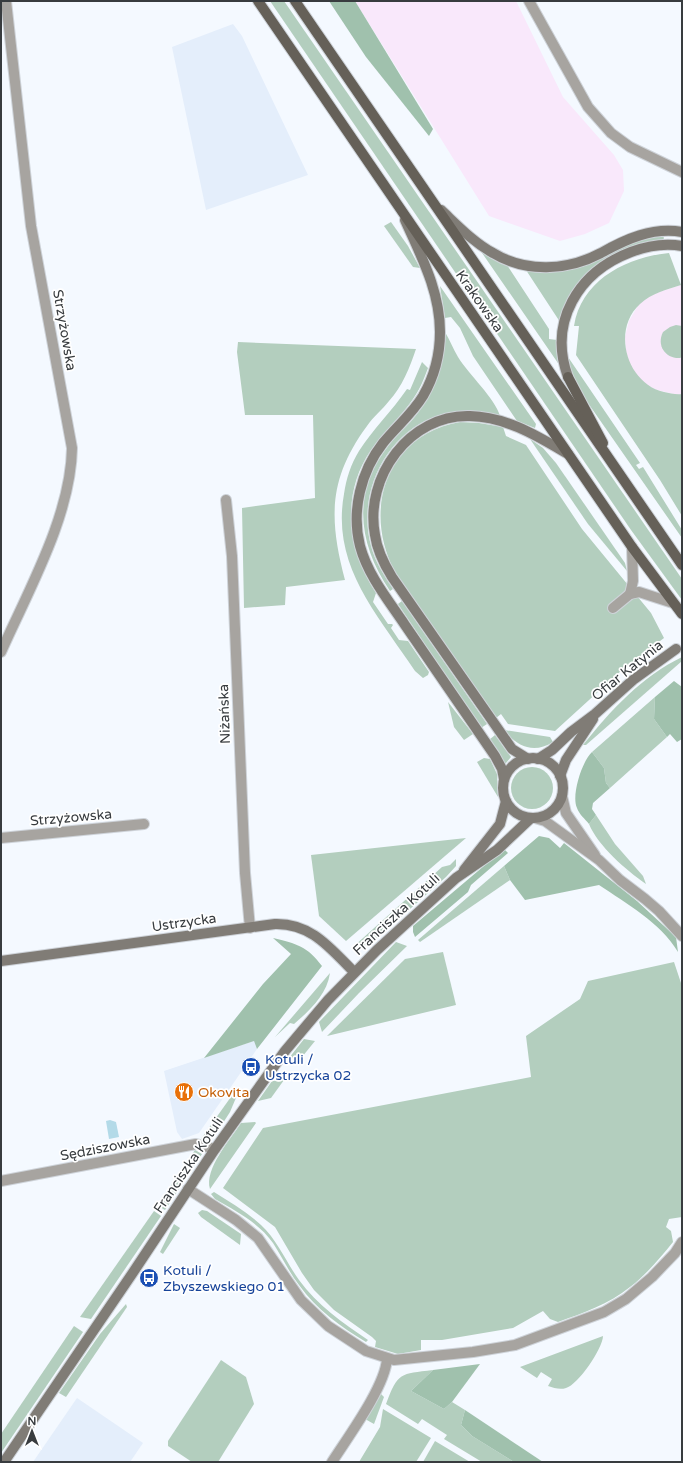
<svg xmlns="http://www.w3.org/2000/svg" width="683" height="1463" viewBox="0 0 683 1463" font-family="'Varela Round',sans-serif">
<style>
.built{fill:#e4eefb}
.industrial{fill:#f9e8fb}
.green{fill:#b3cebe}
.forest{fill:#a0c1ad}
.water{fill:#b3dae8}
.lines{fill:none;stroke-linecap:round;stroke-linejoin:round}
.street-casing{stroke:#ced3d9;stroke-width:12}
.secondary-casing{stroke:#ced3d9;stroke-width:12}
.primary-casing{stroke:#ced3d9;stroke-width:12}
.street{stroke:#a7a4a0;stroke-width:10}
.secondary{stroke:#807c76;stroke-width:10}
.primary{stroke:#656058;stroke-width:10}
.labels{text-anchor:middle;stroke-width:3.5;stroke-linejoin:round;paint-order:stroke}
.street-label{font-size:14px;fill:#383c3f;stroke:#fff}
.transit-label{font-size:14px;fill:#164399;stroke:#fff;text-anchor:start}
.food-label{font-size:14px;fill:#c56008;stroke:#fff;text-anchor:start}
</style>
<rect width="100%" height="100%" fill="#f4f9ff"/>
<g class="built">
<polygon points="233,24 242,36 308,175 206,210 172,47"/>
<polygon points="254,1041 257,1049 199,1133 182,1139 177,1132 164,1071"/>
<polygon points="77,1398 143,1443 130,1462 33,1462"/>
</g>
<g class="industrial">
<polygon points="355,1 516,1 563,97 614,155 623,170 624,191 609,223 585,234 560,241 489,216"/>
<polygon points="681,285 682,394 678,395 657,390 647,385 637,376 630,366 626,352 625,337 629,321 639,304 653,294"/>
</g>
<g class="green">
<polygon points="270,1 284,1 682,579 682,600 631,530"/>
<polygon points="391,222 408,246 420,268 413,267 384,226"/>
<path d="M663 236 664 238 663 240C626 242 591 262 571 293 566 302 563 312 560 322L526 270C548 274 571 272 592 263 600 259 608 254 616 249 630 241 647 238 663 236Z"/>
<polygon points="480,250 507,265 549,329 549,339 557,340 560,366"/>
<path d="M669 253 681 285C666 290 652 293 640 304 611 330 627 384 664 392 670 393 676 395 682 394V516L660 480 576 355 579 326H574C581 280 627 257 669 253Z"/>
<polygon points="440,286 536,424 535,428 517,421 473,356 460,328 451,317 445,318"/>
<path d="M676 325 682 326V357L680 358C666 359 656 346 663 332L670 327Z"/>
<path d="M445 332C450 340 453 349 458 357 469 375 495 398 500 416 477 411 456 408 434 417 384 436 357 495 371 546 375 562 384 575 393 589L390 591C358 544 351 492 389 445 397 434 409 425 417 414 435 392 446 360 445 332Z"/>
<path d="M238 342 416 349C410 367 402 387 389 401 382 410 373 417 367 426 328 479 329 519 345 580L286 587 285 605 244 608 242 508 315 498 313 415H245L237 352Z"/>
<polygon points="568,357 640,463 636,465 639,469 643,467 682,530 682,538 581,393 572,375"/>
<path d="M422 362 428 368C424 379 420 389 413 399 401 417 383 432 371 450 340 495 348 550 376 593L373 602 388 624H392L393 625 391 628 399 640 408 641 429 672 428 675 423 678 415 671C378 615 331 566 344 494 346 479 351 464 359 451 373 429 392 411 407 389L410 390Z"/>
<path d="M460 422 479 423 503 427 506 436 526 445 582 529 651 613 664 638 622 670 555 731 508 724 501 714 496 718 395 572C362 510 386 435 460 422Z"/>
<polygon points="530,439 543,448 556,463 625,563 627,571 588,524"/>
<polygon points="402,601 487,724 481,728 398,604"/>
<path d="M682 657V661L586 745H583C611 710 641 677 682 657Z"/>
<polygon points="655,697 654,719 667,737 610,788 606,783 604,768 592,752"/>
<polygon points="448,702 473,734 464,740 454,727"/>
<path d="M504 730 550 737 553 742C534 754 517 747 504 730Z"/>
<polygon points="495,735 511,757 506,763 504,763 489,740"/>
<polygon points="484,758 490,759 497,774 498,797 477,762"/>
<circle cx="532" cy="788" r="21"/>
<path d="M596 815 615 844 643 876 646 884C626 870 598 846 589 824Z"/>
<polygon points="466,838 346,941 319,916 311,855"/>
<polygon points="456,859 456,866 446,877 374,941 364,946 353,947 442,867 450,865"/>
<polygon points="504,866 510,880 420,942 418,940"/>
<polygon points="396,942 407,946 359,993 322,1032 319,1022"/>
<polygon points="443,952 456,1005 327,1036 405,959"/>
<path d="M674 962 682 986V1217L669 1219 666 1227 671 1231 673 1242C660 1258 646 1275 630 1287 609 1304 583 1313 558 1322L550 1319 543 1311 513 1328 442 1340H421V1350L398 1354 375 1347 376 1341 372 1337 334 1310 314 1290 302 1273 275 1227 223 1188 263 1128 531 1077 526 1036 580 999 588 981Z"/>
<path d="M330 973C327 995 309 1011 294 1024L290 1023 275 1037Z"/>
<polygon points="304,1039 315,1041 302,1057 289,1058"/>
<polygon points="284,1080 271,1098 258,1101 272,1081"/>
<polygon points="238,1093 230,1112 214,1137 201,1139 233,1094"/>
<path d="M255 1122 256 1123 210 1189C204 1169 230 1140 241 1123Z"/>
<polygon points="195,1150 202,1154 165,1210 160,1207 159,1203"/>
<path d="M214 1192C230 1202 247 1212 261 1225 278 1241 286 1262 299 1280 317 1305 343 1323 368 1340L366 1342C341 1327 316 1309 299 1285 289 1272 282 1257 273 1243 259 1223 236 1211 215 1199L211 1194Z"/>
<polygon points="202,1210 207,1211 241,1234 240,1245 201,1217 198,1213"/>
<polygon points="154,1211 161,1216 91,1319 80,1317"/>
<polygon points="174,1224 180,1228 163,1254 160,1252"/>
<polygon points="126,1304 127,1307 66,1397 59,1393 100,1334"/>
<polygon points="74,1326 83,1332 1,1453 1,1434"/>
<path d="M603 1336C603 1348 578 1385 566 1388 560 1390 554 1388 548 1386L552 1379 541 1372 537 1378 520 1367Z"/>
<polygon points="221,1360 246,1377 254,1404 218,1462 192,1462 168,1446 168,1441"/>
<path d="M433 1370 411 1391 444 1409 452 1402 465 1410 461 1425 472 1436 514 1462H482L444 1439 447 1435 422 1419 418 1424 386 1404C398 1372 400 1374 433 1370Z"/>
<polygon points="381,1394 384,1397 374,1424 365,1419"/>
<polygon points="383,1409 431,1438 416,1462 359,1462 380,1427"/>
<polygon points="435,1441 470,1462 423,1462"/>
</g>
<g class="forest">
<polygon points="329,1 355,1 433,129 429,136 366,57"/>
<polygon points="674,681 682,687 682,739 677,742 670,734 667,737 654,719 655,697"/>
<path d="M592 752 604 768 606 783 610 788 593 803 592 809 596 815 589 824C585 819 579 814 577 808 571 796 582 761 592 752Z"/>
<path d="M539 836 549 838 560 848 564 843 637 901 676 937 678 952C660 922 627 904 599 885L525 900 510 880 504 866Z"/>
<polygon points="504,849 508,853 471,885 468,892 415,937 413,932 413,926"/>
<path d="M273 938C297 944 307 946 322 966L257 1049 254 1041 204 1058 263 984 291 954Z"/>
<polygon points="480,1364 452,1402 444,1409 411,1391 433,1370"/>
<polygon points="465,1410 543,1462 514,1462 472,1436 461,1425"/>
</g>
<polygon class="water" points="110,1120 116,1122 119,1137 109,1139 106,1121"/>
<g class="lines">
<defs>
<g id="street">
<polyline points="529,1 588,107 611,133 630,147 682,172"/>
<polyline points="226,500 232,556 245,873 250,928"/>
<polyline points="630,594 633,581 632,547"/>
<polyline points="613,608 630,594 639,592 673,603"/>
<path d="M1 652C28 591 71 516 72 448L31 226 6 1"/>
<polyline points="562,796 566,813 595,855"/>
<polyline points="535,818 545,821 599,860 620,880 645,899 659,911 682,936"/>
<polyline points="1,838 144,824"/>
<polyline points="1,1181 196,1144 215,1149"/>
<polyline points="188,1189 236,1220 258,1238 301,1300 328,1326 366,1351 394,1360 473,1352 515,1345 604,1312 626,1299 652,1277 675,1253 682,1242"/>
<path d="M332 1462C348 1437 385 1387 387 1359"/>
</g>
<g id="secondary">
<path d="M441 210C457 225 473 242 493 253 526 273 567 271 601 253 626 239 652 227 682 232"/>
<path d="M405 220C421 256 440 291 440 332 440 354 434 377 423 396 412 414 396 427 383 443 361 471 351 511 360 546 368 576 389 601 405 625 435 669 465 713 495 756L502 769 504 779"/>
<path d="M568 377C548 322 578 272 631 252 647 246 665 243 682 246"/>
<circle cx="533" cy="788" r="30"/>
<path d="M528 759 512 749 392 577C384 564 377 550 375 535 364 477 410 414 470 416 507 417 537 436 568 454"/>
<polyline points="538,759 552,750 571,732 595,714 633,680 676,649"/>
<polyline points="560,776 566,760 593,719"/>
<polyline points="464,870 500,824 506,801"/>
<path d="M1 961 275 924C311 923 330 948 354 972"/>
<polyline points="4,1462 132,1274 215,1149 285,1051 328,1000 377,950 456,878 497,850 531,818"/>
</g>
<g id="primary">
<polyline points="258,1 632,547 682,614"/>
<polyline points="295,1 682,565"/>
<polyline points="568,377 603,443"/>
</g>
</defs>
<use href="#street" class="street-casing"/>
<use href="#secondary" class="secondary-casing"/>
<use href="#primary" class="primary-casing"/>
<use href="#street" class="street"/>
<use href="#secondary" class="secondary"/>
<use href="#primary" class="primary"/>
</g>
<defs>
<symbol id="bus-disc" viewBox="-11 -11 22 22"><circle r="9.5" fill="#1a4fb4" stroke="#fff"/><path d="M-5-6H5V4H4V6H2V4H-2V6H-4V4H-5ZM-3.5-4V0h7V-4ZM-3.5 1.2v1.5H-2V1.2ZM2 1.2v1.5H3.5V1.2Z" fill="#fff"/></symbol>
<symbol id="restaurant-disc" viewBox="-11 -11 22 22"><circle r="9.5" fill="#e8710a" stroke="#fff"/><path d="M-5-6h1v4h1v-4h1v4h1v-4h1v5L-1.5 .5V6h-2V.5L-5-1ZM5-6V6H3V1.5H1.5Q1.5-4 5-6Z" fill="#fff"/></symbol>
</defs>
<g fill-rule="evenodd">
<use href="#bus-disc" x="240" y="1056" width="22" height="22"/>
<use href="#restaurant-disc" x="173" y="1081" width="22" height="22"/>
<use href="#bus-disc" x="138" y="1267" width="22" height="22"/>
</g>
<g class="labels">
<g class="street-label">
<text transform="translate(480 301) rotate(55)" y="5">Krakowska</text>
<text transform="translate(65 330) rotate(80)" y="5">Strzyżowska</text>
<text transform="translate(627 670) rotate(-39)" y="5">Ofiar Katynia</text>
<text transform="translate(224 714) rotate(-92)" y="5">Niżańska</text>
<text transform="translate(71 817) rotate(-5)" y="5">Strzyżowska</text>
<text transform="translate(396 914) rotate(-43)" y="5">Franciszka Kotuli</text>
<text transform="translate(184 922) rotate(-8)" y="5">Ustrzycka</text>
<text transform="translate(105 1147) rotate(-11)" y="5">Sędziszowska</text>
<text transform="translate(188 1165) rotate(-56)" y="5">Franciszka Kotuli</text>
</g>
<g class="transit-label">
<text x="265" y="1064">Kotuli /<tspan x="265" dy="16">Ustrzycka 02</tspan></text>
<text x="163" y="1275">Kotuli /<tspan x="163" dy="16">Zbyszewskiego 01</tspan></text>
</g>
<g class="food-label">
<text x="198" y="1097">Okovita</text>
</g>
</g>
<rect width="683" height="1463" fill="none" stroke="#383c3f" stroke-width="4"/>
<g transform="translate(32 1431)" stroke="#ffffff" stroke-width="3" paint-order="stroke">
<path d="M0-3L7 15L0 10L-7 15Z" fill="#383c3f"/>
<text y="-6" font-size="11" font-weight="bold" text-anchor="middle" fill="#383c3f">N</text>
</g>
</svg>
